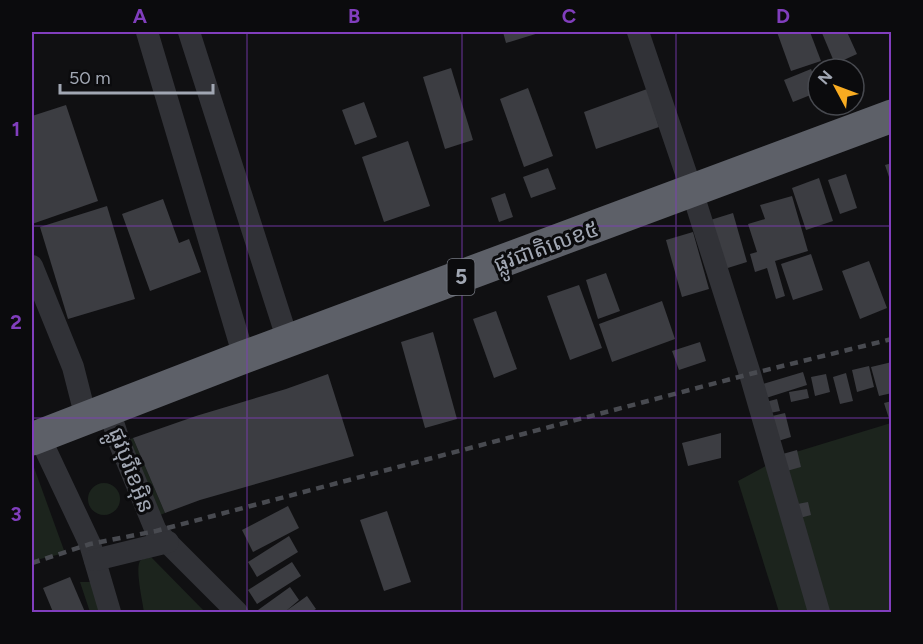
<svg xmlns="http://www.w3.org/2000/svg" width="923" height="644" viewBox="0 0 923 644" font-family="Figtree,'Noto Sans Khmer',sans-serif">
<style>
.green{fill:#1c241d}
.building{fill:#3c3d42}
.lines{fill:none;stroke-linecap:round;stroke-linejoin:round}
.minor{stroke:#313237;stroke-width:22}
.highway{stroke:#5d6068;stroke-width:33}
.rail{stroke:#484a50;stroke-width:4.5;stroke-dasharray:8 6;stroke-linecap:butt}
.grid{fill:none;stroke:#813ebd;stroke-width:1.5;stroke-opacity:0.55}
.labels{text-anchor:middle;stroke-width:6;stroke-linejoin:round;paint-order:stroke}
.shield{fill:#0b0b0d;stroke:#747881;stroke-width:1.5}
.shield-label{font-size:21px;font-weight:bold;fill:#a1a7b3}
.street-label{font-size:22px;fill:#a1a7b3;stroke:#0b0b0d}
.neatline{fill:none;stroke:#813ebd;stroke-width:2}
.grid-label{font-size:20px;text-anchor:middle;font-weight:bold;fill:#813ebd}
</style>
<rect width="100%" height="100%" fill="#101012"/>
<g class="green">
<polygon points="891,423 891,612 779,612 738,481 786,455"/>
<polygon points="133,438 165,513 151,519 120,444"/>
<polygon points="32,462 65,553 32,561"/>
<circle cx="104" cy="499" r="16"/>
<path d="M151 557 205 612H144C143 603 134 565 141 560 143 559 149 558 151 557Z"/>
<polygon points="80,582 91,582 100,612 90,612"/>
</g>
<g class="building">
<polygon points="503,32 542,32 506,43"/>
<polygon points="777,32 810,32 821,61 791,71"/>
<polygon points="825,32 847,32 857,54 835,64 822,33"/>
<polygon points="451,68 473,140 445,149 423,77"/>
<polygon points="811,69 818,86 818,92 793,102 784,80"/>
<polygon points="528,88 553,156 524,167 500,99"/>
<polygon points="647,89 659,127 596,149 584,112"/>
<polygon points="364,102 377,137 355,145 342,110"/>
<polygon points="66,105 98,201 32,224 32,116"/>
<polygon points="408,141 430,206 384,222 362,157"/>
<polygon points="892,163 892,183 891,183 885,165"/>
<polygon points="548,168 556,189 531,198 523,177"/>
<polygon points="846,174 857,208 840,214 828,180"/>
<polygon points="819,178 833,221 806,230 792,188"/>
<polygon points="505,193 513,217 499,222 491,198"/>
<polygon points="792,196 808,251 775,261 785,296 776,299 767,268 755,272 750,254 757,252 748,224 765,219 760,205"/>
<polygon points="163,199 179,243 189,239 201,272 150,291 122,214"/>
<polygon points="107,206 135,299 68,319 40,227"/>
<polygon points="733,213 747,262 718,271 704,222"/>
<polygon points="693,232 709,289 682,297 666,240"/>
<polygon points="811,254 823,290 793,300 781,264"/>
<polygon points="869,261 887,308 860,319 842,271"/>
<polygon points="606,273 620,311 598,319 586,280"/>
<polygon points="579,285 602,348 570,360 547,296"/>
<polygon points="662,301 675,339 612,362 599,324"/>
<polygon points="496,311 517,369 494,378 473,319"/>
<polygon points="433,332 457,419 425,428 401,342"/>
<polygon points="700,342 706,361 679,370 672,351"/>
<polygon points="892,362 892,393 879,396 871,367"/>
<polygon points="869,366 874,387 857,392 852,370"/>
<polygon points="803,372 807,385 760,400 756,386"/>
<polygon points="846,373 853,401 840,404 833,377"/>
<polygon points="328,374 354,456 200,500 165,513 133,438 196,416 286,389"/>
<polygon points="826,374 830,392 815,396 811,377"/>
<polygon points="807,389 809,398 791,402 789,392"/>
<polygon points="777,399 780,411 765,414 762,403"/>
<polygon points="892,401 892,425 891,425 884,403"/>
<polygon points="785,413 791,437 775,442 768,417"/>
<polygon points="721,433 721,458 688,466 682,443"/>
<polygon points="797,450 801,467 783,472 779,455"/>
<polygon points="808,502 811,515 796,519 792,505"/>
<polygon points="288,506 299,528 253,552 242,530"/>
<polygon points="387,511 411,582 384,591 360,520"/>
<polygon points="289,536 298,552 257,577 248,562"/>
<polygon points="292,562 301,576 257,604 248,590"/>
<polygon points="70,577 85,612 53,612 43,588"/>
<polygon points="290,587 299,600 286,611 307,596 316,609 311,612 260,612 258,610"/>
</g>
<g class="lines">
<g class="minor">
<polyline points="147,32 244,357"/>
<polyline points="189,32 288,341"/>
<polyline points="638,32 692,191 750,374 819,612"/>
<polyline points="32,266 73,367 86,418"/>
<polyline points="109,410 120,444 156,531 237,612"/>
<polyline points="39,436 90,544 110,612"/>
<polyline points="95,560 168,542"/>
</g>
<polyline class="highway" points="32,439 244,357 892,116"/>
<polyline class="rail" points="32,563 90,544 156,531 750,374 892,339"/>
</g>
<path class="grid" d="M247 32V612M462 32V612M676 32V612M32 226H892M32 418H892"/>
<g class="labels">
<rect class="shield" x="447.5" y="259" width="27" height="36" rx="4.5"/>
<g class="shield-label">
<text x="461" y="284">5</text>
</g>
<g class="street-label">
<text transform="translate(546 246) rotate(-20)" y="8">ផ្លូវជាតិលេខ៥</text>
<text transform="translate(132 470) rotate(69)" y="8">ផ្លូវបុរីខេអ៊ិន</text>
</g>
</g>
<rect width="923" height="644" fill="none" stroke="#0b0b0d" stroke-width="66"/>
<g transform="translate(836 87) rotate(311)"><circle r="28" fill="#0b0b0d" stroke="#47494f" stroke-width="1.5"/>
<path d="M0-4.5L10 22L0 15L-10 22Z" fill="#f9ac21"/>
<text y="-9" font-size="16" font-weight="bold" text-anchor="middle" fill="#a1a7b3">N</text>
</g>
<path d="M60 84v9h153v-9" fill="none" stroke="#a1a7b3" stroke-width="3"/>
<text x="69" y="84" font-size="18" fill="#a1a7b3" stroke="#0b0b0d" stroke-width="4.5" paint-order="stroke">50 m</text>
<rect x="33" y="33" width="857" height="578" class="neatline"/>
<g class="grid-label">
<text x="140" y="23">A</text>
<text x="354" y="23">B</text>
<text x="569" y="23">C</text>
<text x="783" y="23">D</text>
<text x="16" y="136">1</text>
<text x="16" y="329">2</text>
<text x="16" y="521">3</text>
</g>
</svg>
